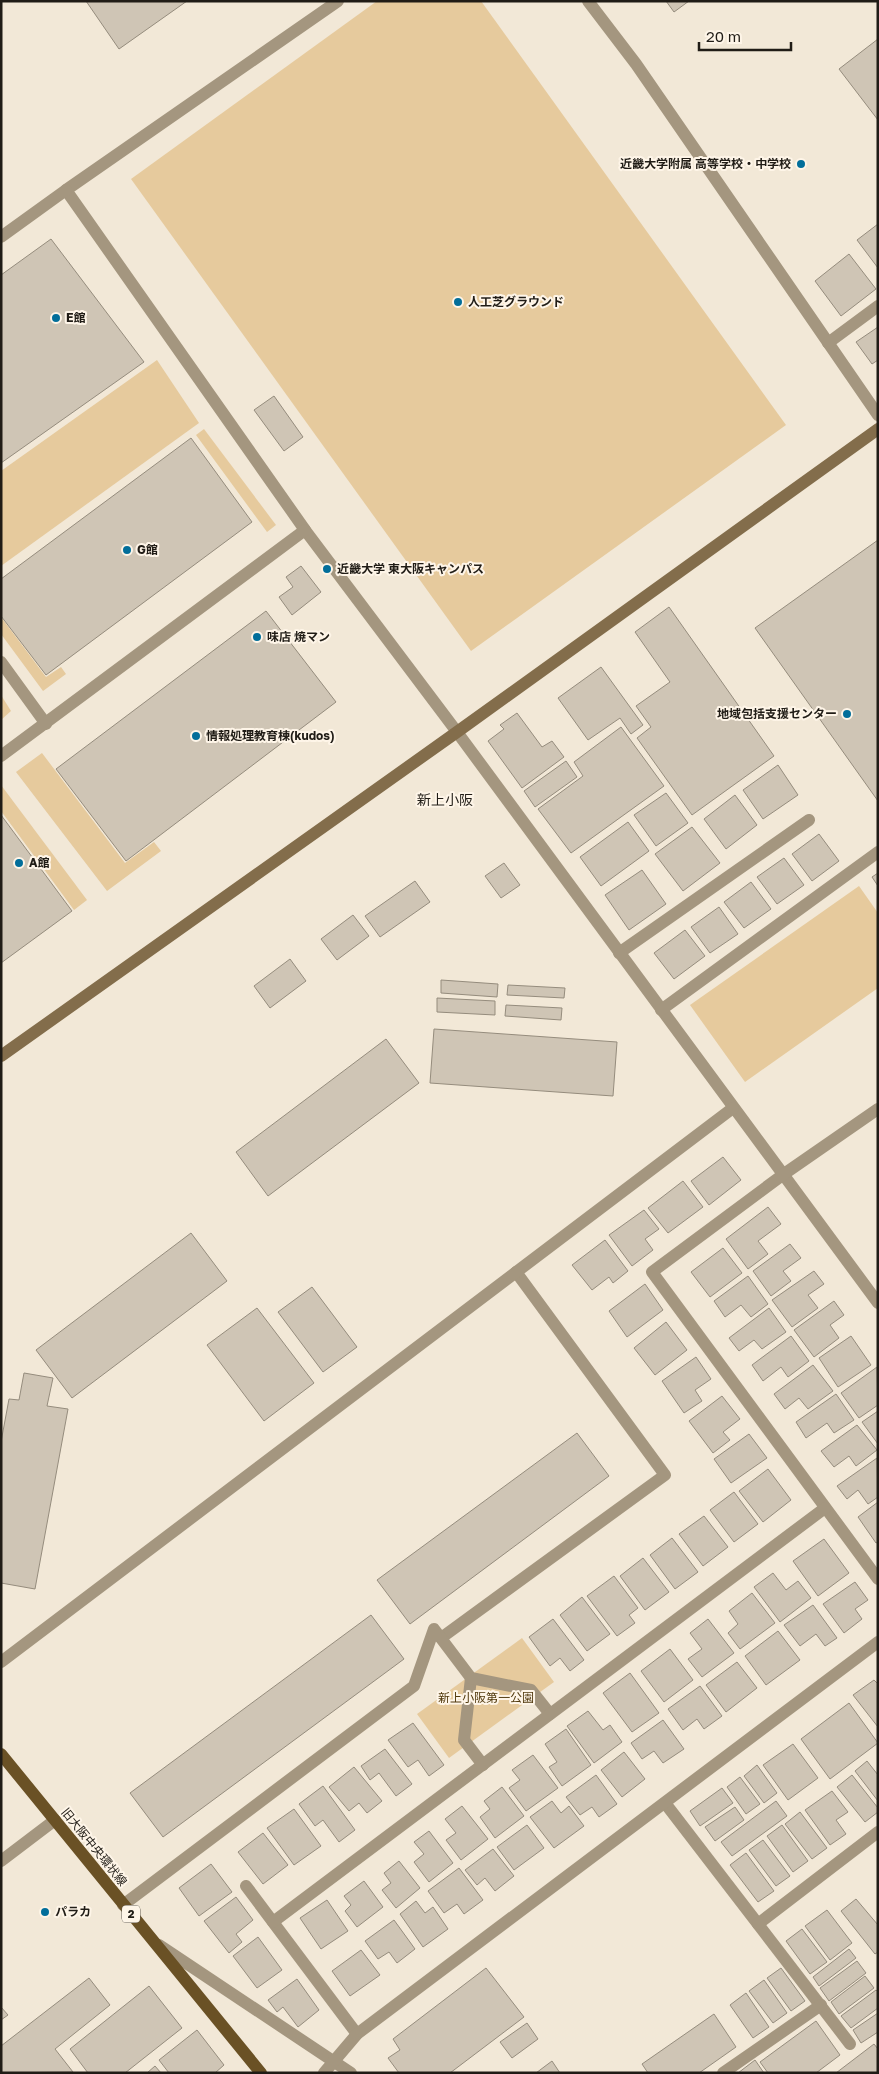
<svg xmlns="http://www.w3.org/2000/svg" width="879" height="2074" viewBox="0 0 879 2074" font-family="'Golos Text','Noto Sans JP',sans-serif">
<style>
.green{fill:#e6ca9d}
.building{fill:#cfc5b5;stroke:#958c7d}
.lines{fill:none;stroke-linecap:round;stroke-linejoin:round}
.lane{stroke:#a4967f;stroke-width:12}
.street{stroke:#a4967f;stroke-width:12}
.secondary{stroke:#836d4b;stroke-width:12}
.primary{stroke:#6a5125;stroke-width:12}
.poi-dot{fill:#026e9a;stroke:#fef5e8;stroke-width:2}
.labels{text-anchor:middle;stroke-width:4;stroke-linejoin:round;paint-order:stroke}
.shield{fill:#fef5e8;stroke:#635d55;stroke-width:1}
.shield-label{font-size:11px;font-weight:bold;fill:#201c16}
.poi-label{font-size:12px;font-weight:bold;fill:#201c16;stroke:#fef5e8;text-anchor:start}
.park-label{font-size:12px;fill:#523a0e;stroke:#fef5e8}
.street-label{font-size:12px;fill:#201c16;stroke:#fef5e8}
.neighbourhood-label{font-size:14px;fill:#201c16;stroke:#fef5e8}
</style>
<rect width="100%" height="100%" fill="#f2e8d7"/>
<g class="green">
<polygon points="377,1 481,1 786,425 471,651 131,179"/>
<polygon points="157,360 199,423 1,566 1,471"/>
<polygon points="204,429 276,525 267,532 196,435"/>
<polygon points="1,617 46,677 61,667 66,674 43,691 1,634"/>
<polygon points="1,695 11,711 1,720"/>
<polygon points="42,753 125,863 154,842 161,851 107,891 16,772"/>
<polygon points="1,785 87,900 74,910 1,811"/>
<polygon points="859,886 878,913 878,988 745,1082 690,1005"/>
<polygon points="522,1638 554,1682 449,1758 417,1714"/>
</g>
<g class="building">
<polygon points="86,1 187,1 119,49"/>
<polygon points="666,1 689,1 674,12"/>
<polygon points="878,39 878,120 839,69"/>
<polygon points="878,224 878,268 857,240"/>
<polygon points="51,239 144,362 1,463 1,275"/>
<polygon points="849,254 876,289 841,316 815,281"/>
<polygon points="878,327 878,360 872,364 856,342"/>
<polygon points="274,396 303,437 284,451 254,410"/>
<polygon points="191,438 252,522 46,675 1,616 1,579"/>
<polygon points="878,540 878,801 755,628"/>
<polygon points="301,566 321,592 292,615 279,597 293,587 286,577"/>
<polygon points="669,607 774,756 692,815 637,738 651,727 636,706 670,682 635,632"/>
<polygon points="266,611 336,702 126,861 56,769"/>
<polygon points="601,667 643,725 631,734 620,718 588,740 558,698"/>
<polygon points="517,713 542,747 552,741 564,757 522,788 488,741 504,729 500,725"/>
<polygon points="621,727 664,786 571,853 538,809 583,776 574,762"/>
<polygon points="566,761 577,777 535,807 524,791"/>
<polygon points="778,765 798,795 763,819 743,790"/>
<polygon points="666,793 688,823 656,846 634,815"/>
<polygon points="735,795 757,825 726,849 704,819"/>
<polygon points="1,815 72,911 1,963"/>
<polygon points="628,822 649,851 601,886 580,857"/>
<polygon points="692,827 720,863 683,891 655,854"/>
<polygon points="819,834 839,861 812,881 792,854"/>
<polygon points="784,858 804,885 777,904 757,877"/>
<polygon points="504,863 520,885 501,898 485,876"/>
<polygon points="642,870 666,904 629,930 605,895"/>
<polygon points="878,873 878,886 872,877"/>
<polygon points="415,881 430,902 380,937 365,916"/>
<polygon points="751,882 771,909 744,928 724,902"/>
<polygon points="719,907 738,934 710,953 691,927"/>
<polygon points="353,915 369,936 337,960 321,939"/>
<polygon points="685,930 705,956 674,979 654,953"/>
<polygon points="290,959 306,981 270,1008 254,986"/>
<polygon points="441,980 498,984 497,997 441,993"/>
<polygon points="508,985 565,988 564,998 507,995"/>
<polygon points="437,998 495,1001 495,1015 437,1012"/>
<polygon points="506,1005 562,1008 561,1020 505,1016"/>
<polygon points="434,1029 617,1042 613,1096 430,1083"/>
<polygon points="386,1039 419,1083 268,1196 236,1152"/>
<polygon points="723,1157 741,1180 709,1205 691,1181"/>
<polygon points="683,1181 703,1207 668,1233 648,1208"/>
<polygon points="768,1207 781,1224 758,1241 768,1254 748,1269 726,1239"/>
<polygon points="644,1210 659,1229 645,1239 653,1250 632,1266 609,1235"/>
<polygon points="191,1233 227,1281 72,1398 36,1350"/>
<polygon points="605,1240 628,1271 613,1283 609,1277 592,1290 572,1265"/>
<polygon points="790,1244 801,1258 783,1271 791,1281 771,1296 753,1271"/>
<polygon points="723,1248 742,1273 710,1297 691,1272"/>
<polygon points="814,1271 824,1284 808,1295 818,1308 792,1327 772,1300"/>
<polygon points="748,1276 768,1304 751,1317 741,1305 725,1317 714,1301"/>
<polygon points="645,1284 663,1310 627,1337 609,1311"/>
<polygon points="312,1287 357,1347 323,1372 278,1312"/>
<polygon points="834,1301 844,1315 830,1325 839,1338 814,1357 794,1330"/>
<polygon points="257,1308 314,1383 264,1421 207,1345"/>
<polygon points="769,1308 786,1332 762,1349 754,1340 739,1351 729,1338"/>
<polygon points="666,1322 687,1350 655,1375 634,1348"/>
<polygon points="791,1336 809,1361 788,1377 781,1367 763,1381 752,1365"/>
<polygon points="851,1336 871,1365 838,1387 819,1358"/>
<polygon points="696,1357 711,1379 695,1390 702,1401 684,1413 662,1381"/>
<polygon points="813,1365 833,1391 808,1409 799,1398 785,1409 774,1394"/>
<polygon points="877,1367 878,1405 859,1418 841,1393"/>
<polygon points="24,1373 53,1378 47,1406 68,1409 35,1589 1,1583 1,1442 9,1399 19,1400"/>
<polygon points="836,1394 854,1420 834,1433 827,1423 806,1438 796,1422"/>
<polygon points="722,1396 740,1419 723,1432 730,1440 713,1453 689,1421"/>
<polygon points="878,1411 878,1444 862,1422"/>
<polygon points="857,1425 877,1450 856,1466 849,1456 834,1467 821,1451"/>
<polygon points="577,1433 609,1476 410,1624 377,1580"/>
<polygon points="749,1434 767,1458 731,1483 714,1459"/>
<polygon points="877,1458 878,1497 868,1504 858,1490 847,1499 837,1486"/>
<polygon points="768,1469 791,1500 763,1522 739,1491"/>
<polygon points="734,1492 758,1524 734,1542 710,1510"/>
<polygon points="878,1502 878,1542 876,1543 858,1517"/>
<polygon points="704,1516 728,1547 703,1566 679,1534"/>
<polygon points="672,1538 698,1572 675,1589 650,1555"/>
<polygon points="824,1539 849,1573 818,1596 793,1561"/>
<polygon points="643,1558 669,1592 645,1610 620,1576"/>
<polygon points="773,1573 786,1590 798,1581 811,1598 780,1622 754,1587"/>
<polygon points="614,1576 638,1608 629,1615 635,1623 617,1636 587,1596"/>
<polygon points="855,1582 868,1600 855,1609 862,1619 844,1633 823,1604"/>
<polygon points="752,1593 775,1623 740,1649 728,1633 738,1624 729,1611"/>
<polygon points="582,1597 610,1634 587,1651 560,1615"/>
<polygon points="813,1605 837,1638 825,1646 816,1634 800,1646 784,1625"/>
<polygon points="371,1615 404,1659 163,1837 130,1793"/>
<polygon points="553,1619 584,1660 570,1671 560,1658 550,1666 529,1637"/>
<polygon points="708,1619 734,1653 702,1677 688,1659 702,1649 690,1633"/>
<polygon points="778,1631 800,1660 766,1685 745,1656"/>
<polygon points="670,1649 693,1680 664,1702 641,1671"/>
<polygon points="737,1662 757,1688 726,1712 706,1685"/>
<polygon points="630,1673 659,1713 632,1732 603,1693"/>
<polygon points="874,1680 878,1684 878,1727 853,1695"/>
<polygon points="700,1686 722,1716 704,1729 697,1719 683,1730 668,1709"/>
<polygon points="849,1703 878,1743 830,1779 801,1739"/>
<polygon points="588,1711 603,1730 610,1725 622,1742 594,1763 567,1726"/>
<polygon points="663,1720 684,1749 663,1763 654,1751 642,1759 631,1743"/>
<polygon points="413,1723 444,1765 429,1776 418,1760 408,1767 388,1740"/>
<polygon points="566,1729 591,1765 562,1786 549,1767 557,1762 545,1744"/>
<polygon points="793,1744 818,1778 788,1800 763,1765"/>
<polygon points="385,1749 412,1784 396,1796 379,1773 370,1780 361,1766"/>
<polygon points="624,1752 645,1779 622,1797 601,1770"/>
<polygon points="533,1755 558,1788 526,1811 509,1788 520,1780 512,1770"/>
<polygon points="867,1761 878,1775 878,1801 855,1771"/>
<polygon points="757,1765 777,1793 764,1803 744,1776"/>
<polygon points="354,1767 382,1801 367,1813 359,1803 349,1811 329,1787"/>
<polygon points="596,1775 617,1804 599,1817 592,1807 580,1815 566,1797"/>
<polygon points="852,1775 878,1808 878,1812 865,1822 837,1787"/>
<polygon points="740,1777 760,1804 746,1814 727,1787"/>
<polygon points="323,1786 355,1830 339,1842 323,1820 315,1826 299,1804"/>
<polygon points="502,1787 524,1816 495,1838 480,1817 490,1809 484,1801"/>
<polygon points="722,1788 733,1803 700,1826 690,1811"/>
<polygon points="832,1791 848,1812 836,1820 846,1834 830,1845 805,1810"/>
<polygon points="552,1801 561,1813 569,1806 584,1826 554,1848 530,1817"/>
<polygon points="776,1801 787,1816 732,1856 721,1842"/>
<polygon points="462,1806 488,1839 461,1860 446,1840 456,1833 445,1819"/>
<polygon points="735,1807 744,1820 715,1841 705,1827"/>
<polygon points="294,1809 321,1846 294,1865 267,1828"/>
<polygon points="800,1812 827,1848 812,1859 785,1824"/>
<polygon points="527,1825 544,1848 514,1870 497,1847"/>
<polygon points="782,1825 808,1861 793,1872 767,1836"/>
<polygon points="429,1831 453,1863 429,1882 414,1862 424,1854 414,1842"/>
<polygon points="263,1833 288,1865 263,1884 238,1852"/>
<polygon points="763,1840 790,1876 776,1886 749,1850"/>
<polygon points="493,1849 514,1876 495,1891 485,1878 477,1885 465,1870"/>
<polygon points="746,1853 774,1891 758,1902 730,1865"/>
<polygon points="399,1861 420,1888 396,1908 382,1890 391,1883 384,1873"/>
<polygon points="211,1864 232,1892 199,1916 179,1888"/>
<polygon points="459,1868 483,1900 464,1914 457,1904 444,1913 428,1891"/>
<polygon points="364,1881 383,1907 357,1927 345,1911 351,1905 344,1896"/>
<polygon points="236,1897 253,1920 236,1934 242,1942 229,1953 204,1921"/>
<polygon points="856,1899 878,1925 878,1952 875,1954 841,1911"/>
<polygon points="327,1900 348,1931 321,1949 300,1918"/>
<polygon points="416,1901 425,1913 433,1907 448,1929 423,1947 400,1914"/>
<polygon points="827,1910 852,1943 830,1960 805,1926"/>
<polygon points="394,1920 415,1949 397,1963 389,1952 378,1959 365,1941"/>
<polygon points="802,1929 827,1962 810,1974 786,1941"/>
<polygon points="258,1937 282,1970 257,1988 233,1956"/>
<polygon points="849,1949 856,1958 819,1986 813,1977"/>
<polygon points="361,1950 380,1975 350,1996 332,1971"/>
<polygon points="857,1961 866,1973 829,2001 820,1988"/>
<polygon points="486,1968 524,2017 450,2073 399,2073 388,2058 400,2050 393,2039"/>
<polygon points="781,1968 805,2001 791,2011 767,1978"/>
<polygon points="865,1976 874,1988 839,2014 831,2002"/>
<polygon points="89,1978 110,2005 55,2049 73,2072 1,2073 1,2046"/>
<polygon points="297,1979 319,2010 298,2027 283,2007 277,2012 268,2000"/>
<polygon points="764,1980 787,2013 773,2023 749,1991"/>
<polygon points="149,1986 182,2028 125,2073 88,2073 70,2049"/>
<polygon points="876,1990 878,1992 878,2008 851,2028 841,2016"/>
<polygon points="746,1993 769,2027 753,2038 730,2005"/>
<polygon points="1,2007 8,2015 1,2020"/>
<polygon points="878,2013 878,2032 861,2043 853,2030"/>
<polygon points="714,2014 736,2047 699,2073 648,2073 642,2064"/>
<polygon points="816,2021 840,2055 816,2073 768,2073 760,2062"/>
<polygon points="527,2023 538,2039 512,2058 500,2042"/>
<polygon points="197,2030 224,2065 215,2073 169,2073 159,2060"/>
<polygon points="874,2044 878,2049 878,2073 836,2073"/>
<polygon points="755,2060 764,2073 738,2073"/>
<polygon points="552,2061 560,2073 536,2073"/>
<polygon points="155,2066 161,2073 147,2073"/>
</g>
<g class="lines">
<g class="lane">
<polyline points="338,1 66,190 305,530 457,732"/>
<polyline points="1,237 66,190"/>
<polyline points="1,662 46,724"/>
<polyline points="1,756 305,530"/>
<polyline points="619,953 809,820"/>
<polyline points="441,1638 665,1475 516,1272"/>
<polyline points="471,1678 464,1740 483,1765"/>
<polyline points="123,1905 414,1686 434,1629 471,1678 531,1690 550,1714"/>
</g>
<g class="street">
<polyline points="588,1 636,64 878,415"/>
<polyline points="828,343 878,306"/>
<polyline points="457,732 878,1303"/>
<polyline points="661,1010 878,852"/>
<polyline points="878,1109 784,1174 652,1272 878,1579"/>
<polyline points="1,1662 733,1108"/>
<polyline points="665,1803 850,2044"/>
<polyline points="1,1861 55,1820"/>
<polyline points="246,1886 357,2034"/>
<polyline points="273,1922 825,1508"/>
<polyline points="758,1924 878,1832"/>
<polyline points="159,1945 351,2073"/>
<polyline points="324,2073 357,2034 878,1642"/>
<polyline points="723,2073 821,2005"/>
</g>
<polyline class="secondary" points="1,1056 457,732 878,429"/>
<polyline class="primary" points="1,1754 261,2073"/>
</g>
<g class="poi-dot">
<circle cx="801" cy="164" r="5"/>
<circle cx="458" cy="302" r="5"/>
<circle cx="56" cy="318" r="5"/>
<circle cx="127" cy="550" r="5"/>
<circle cx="327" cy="569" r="5"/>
<circle cx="257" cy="637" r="5"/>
<circle cx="847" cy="714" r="5"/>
<circle cx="196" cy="736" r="5"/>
<circle cx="19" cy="863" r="5"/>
<circle cx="45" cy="1912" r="5"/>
</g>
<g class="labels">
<rect class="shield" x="122" y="1905.5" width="18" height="17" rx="4"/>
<g class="shield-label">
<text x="131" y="1918">2</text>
</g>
<g class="poi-label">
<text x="791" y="168" text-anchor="end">近畿大学附属 高等学校・中学校</text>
<text x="468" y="306">人工芝グラウンド</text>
<text x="66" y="322">E館</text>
<text x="137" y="554">G館</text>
<text x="337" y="573">近畿大学 東大阪キャンパス</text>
<text x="267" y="641">味店 焼マン</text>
<text x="837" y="718" text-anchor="end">地域包括支援センター</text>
<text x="206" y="740">情報処理教育棟(kudos)</text>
<text x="29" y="867">A館</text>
<text x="55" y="1916">パラカ</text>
</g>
<g class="park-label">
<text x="486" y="1702">新上小阪第一公園</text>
</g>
<g class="street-label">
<text transform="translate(94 1847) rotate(51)" y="4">旧大阪中央環状線</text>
</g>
<g class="neighbourhood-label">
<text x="445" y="805">新上小阪</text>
</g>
</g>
<rect width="879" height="2074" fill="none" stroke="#201c16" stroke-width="5"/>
<path d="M699 42v8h92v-8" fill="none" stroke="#201c16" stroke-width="2.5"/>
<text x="706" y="42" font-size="15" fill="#201c16" stroke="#fef5e8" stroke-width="4" paint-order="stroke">20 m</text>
</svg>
